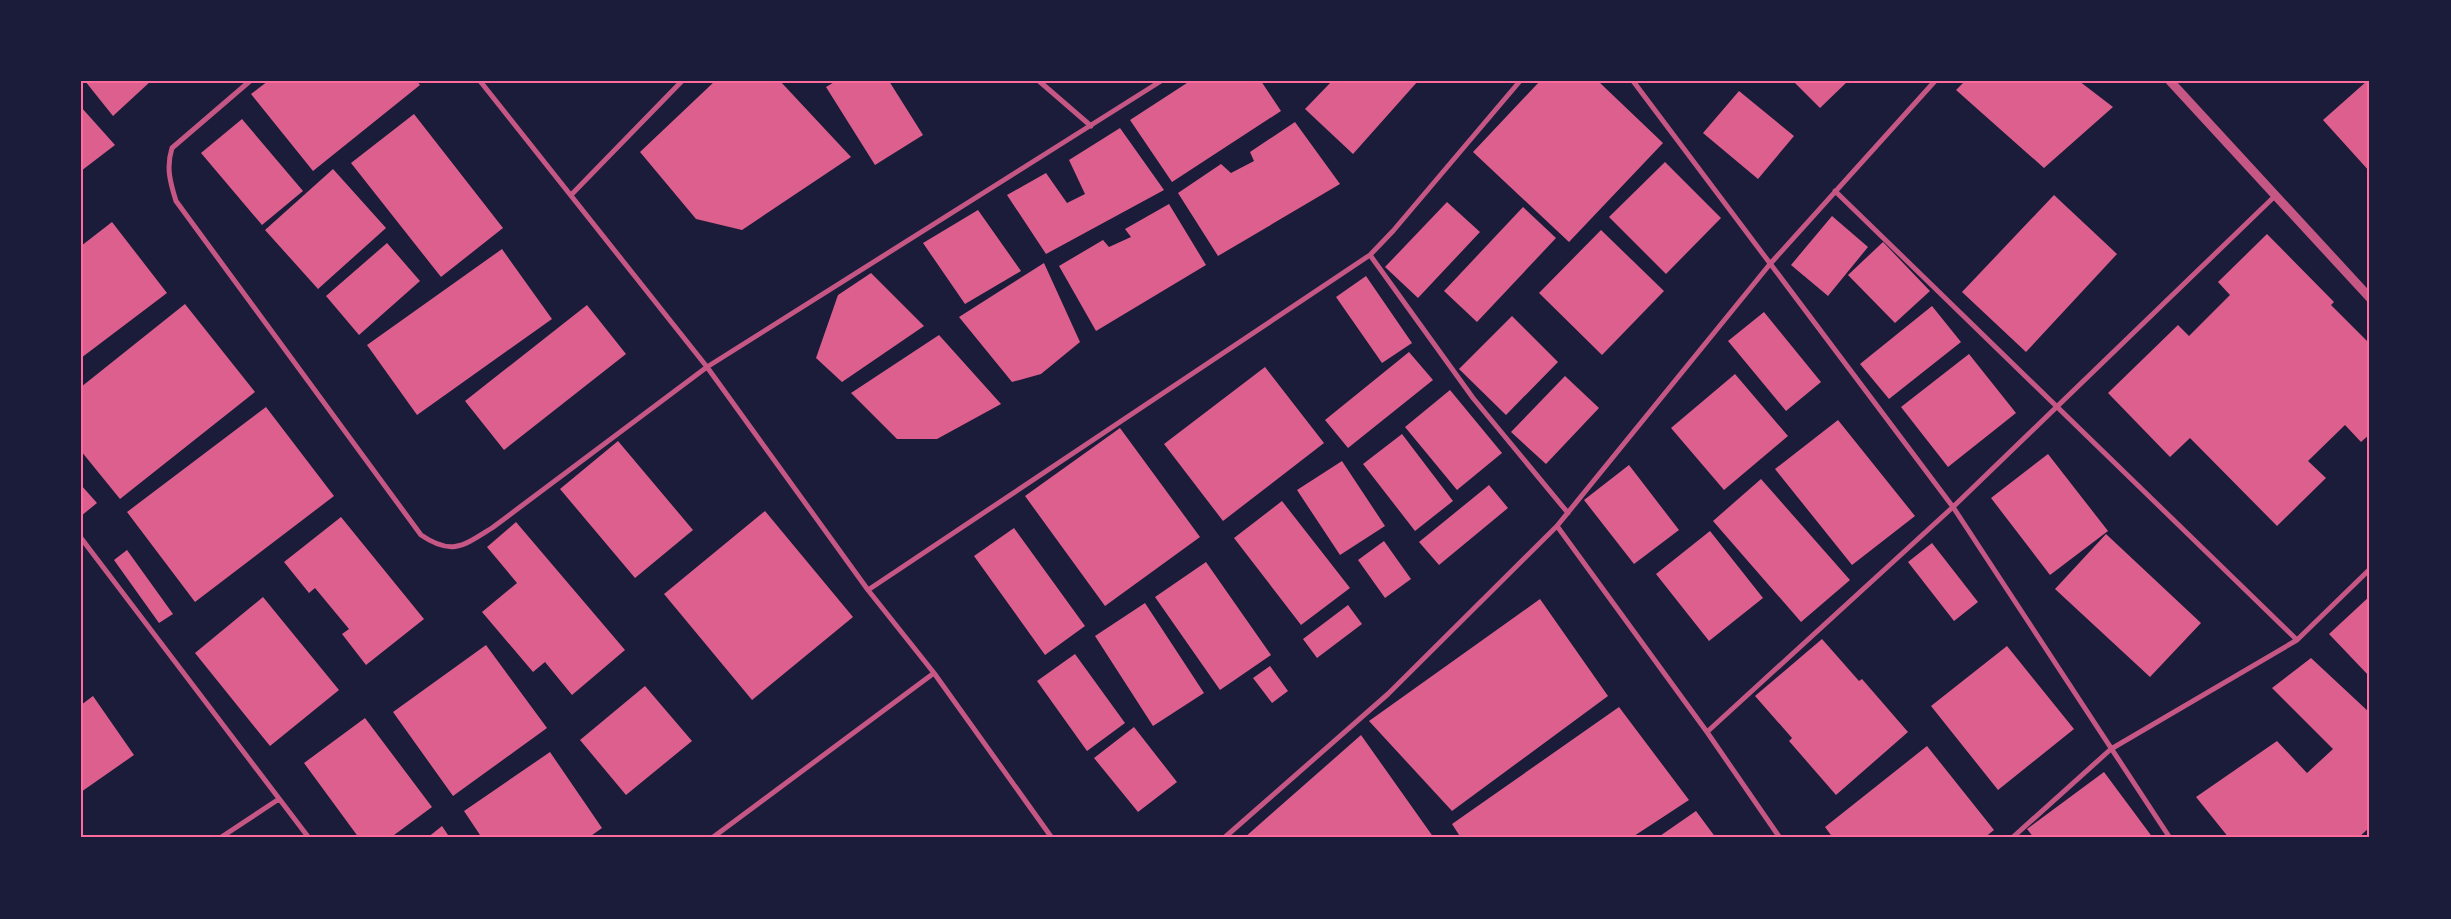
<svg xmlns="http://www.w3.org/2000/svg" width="2451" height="919" font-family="'Nunito Sans',sans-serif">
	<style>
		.building { fill: #dd5f8e }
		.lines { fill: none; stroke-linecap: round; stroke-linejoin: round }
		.minor { stroke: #c65784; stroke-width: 5 }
		.tertiary { stroke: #c65784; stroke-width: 9 }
		.neatline { fill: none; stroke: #ff6b9d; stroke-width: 2 }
	</style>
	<rect width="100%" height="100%" fill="#1b1b3a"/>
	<path class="building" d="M 85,81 L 151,81 L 113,116 Z
		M 268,81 L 417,81 L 420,85 L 313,171 L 251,94 Z
		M 715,81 L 780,81 L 851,157 L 742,230 L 696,219 L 640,152 Z
		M 836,81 L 889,81 L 923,135 L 875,165 L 826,87 Z
		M 1190,81 L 1261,81 L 1281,111 L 1172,182 L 1130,120 Z
		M 1332,81 L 1418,81 L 1353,154 L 1305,109 Z
		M 1540,81 L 1598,81 L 1663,143 L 1569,242 L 1473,152 Z
		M 1793,81 L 1848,81 L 1820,108 Z
		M 1965,81 L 2079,81 L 2113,107 L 2044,168 L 1956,90 Z
		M 2367,81 L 2370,81 L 2370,172 L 2323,120 Z
		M 1739,91 L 1794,136 L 1758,179 L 1703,133 Z
		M 81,107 L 115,145 L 81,171 Z
		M 414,114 L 503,228 L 441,277 L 351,163 Z
		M 242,119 L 303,191 L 262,225 L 201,153 Z
		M 1295,122 L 1340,184 L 1218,256 L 1178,193 L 1221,164 L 1231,173 L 1254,161 L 1250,152 Z
		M 1120,128 L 1164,190 L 1046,254 L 1007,195 L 1046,173 L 1067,203 L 1085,194 L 1069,160 Z
		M 1665,162 L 1721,218 L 1666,274 L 1609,217 Z
		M 333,169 L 386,228 L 318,289 L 265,230 Z
		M 2054,195 L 2117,254 L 2026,352 L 1962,292 Z
		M 1447,202 L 1480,232 L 1418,298 L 1385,267 Z
		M 1169,204 L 1206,265 L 1096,331 L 1059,266 L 1103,240 L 1109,247 L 1131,237 L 1125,229 Z
		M 1523,207 L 1556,238 L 1477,322 L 1444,291 Z
		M 978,210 L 1021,271 L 965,304 L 923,243 Z
		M 1832,216 L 1868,247 L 1828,296 L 1791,265 Z
		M 112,222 L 167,293 L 81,358 L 81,246 Z
		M 1601,230 L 1664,291 L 1602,355 L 1539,293 Z
		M 2267,234 L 2334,302 L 2331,305 L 2370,344 L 2370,434 L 2361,442 L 2345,425 L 2308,461 L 2326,478 L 2277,526 L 2190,438 L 2170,457 L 2108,393 L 2178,325 L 2189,336 L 2230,295 L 2218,282 Z
		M 1883,242 L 1930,291 L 1895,323 L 1848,275 Z
		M 387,243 L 420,281 L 359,335 L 326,296 Z
		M 502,249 L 552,319 L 417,415 L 367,345 Z
		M 1044,263 L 1080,342 L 1041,374 L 1012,382 L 959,317 Z
		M 871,273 L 924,326 L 842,382 L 816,358 L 838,295 Z
		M 1366,276 L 1412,343 L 1382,363 L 1336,297 Z
		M 185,304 L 255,392 L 120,499 L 81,451 L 81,387 Z
		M 587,305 L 626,354 L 504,450 L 465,401 Z
		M 1932,306 L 1961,342 L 1889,399 L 1860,364 Z
		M 1764,312 L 1821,382 L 1786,411 L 1728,341 Z
		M 1512,316 L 1558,362 L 1506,415 L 1459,369 Z
		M 939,335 L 1001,404 L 937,439 L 897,439 L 851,393 Z
		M 1409,352 L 1433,380 L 1348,448 L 1325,420 Z
		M 1969,354 L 2016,413 L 1948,467 L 1901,407 Z
		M 1265,367 L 1324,443 L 1223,521 L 1164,444 Z
		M 1735,374 L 1788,436 L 1724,490 L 1671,428 Z
		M 1565,376 L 1599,408 L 1546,464 L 1511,432 Z
		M 1450,390 L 1502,453 L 1457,490 L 1405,427 Z
		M 266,407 L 334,496 L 195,602 L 127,512 Z
		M 1838,420 L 1915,516 L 1852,565 L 1775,469 Z
		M 1120,428 L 1200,537 L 1105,606 L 1025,496 Z
		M 1402,434 L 1453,501 L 1415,531 L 1363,464 Z
		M 618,441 L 693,530 L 635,578 L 560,489 Z
		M 2048,454 L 2108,531 L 2050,575 L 1991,498 Z
		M 1342,461 L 1385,526 L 1340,555 L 1297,490 Z
		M 1629,465 L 1679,530 L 1634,564 L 1584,500 Z
		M 1761,479 L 1850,580 L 1801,622 L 1713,521 Z
		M 81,485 L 97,503 L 81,516 Z
		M 1489,485 L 1508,508 L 1439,565 L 1419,542 Z
		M 1282,501 L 1350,588 L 1301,625 L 1234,538 Z
		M 765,511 L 853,617 L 752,700 L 664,594 Z
		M 341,517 L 424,619 L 366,665 L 342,634 L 349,629 L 315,588 L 309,593 L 284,562 Z
		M 516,522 L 625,650 L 572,695 L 545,662 L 533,672 L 482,612 L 517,583 L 487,547 Z
		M 1014,528 L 1085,626 L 1045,655 L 974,556 Z
		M 1710,531 L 1763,598 L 1709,641 L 1656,574 Z
		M 2106,534 L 2201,623 L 2150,677 L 2055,589 Z
		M 1384,541 L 1411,579 L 1385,598 L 1358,560 Z
		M 1932,543 L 1978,602 L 1954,621 L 1908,562 Z
		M 127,550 L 173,614 L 159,623 L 114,560 Z
		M 1206,562 L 1271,655 L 1220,690 L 1155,597 Z
		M 2370,596 L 2370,677 L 2329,634 Z
		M 263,597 L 339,690 L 270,746 L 195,653 Z
		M 1540,599 L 1608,696 L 1452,811 L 1369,721 Z
		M 1145,603 L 1204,693 L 1153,726 L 1095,636 Z
		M 1348,605 L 1362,624 L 1317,658 L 1303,639 Z
		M 1822,639 L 1859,681 L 1862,679 L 1908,732 L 1836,795 L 1789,741 L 1792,738 L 1755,696 Z
		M 486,645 L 547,728 L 453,796 L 393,712 Z
		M 2007,646 L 2074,729 L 1998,790 L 1931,706 Z
		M 1075,654 L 1125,723 L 1087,751 L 1037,681 Z
		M 2311,658 L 2370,713 L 2370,827 L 2358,838 L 2229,838 L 2196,797 L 2277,741 L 2307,773 L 2333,749 L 2272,688 Z
		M 1270,666 L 1288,691 L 1272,703 L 1253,678 Z
		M 645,686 L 692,741 L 626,795 L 580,740 Z
		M 93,696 L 134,755 L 81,792 L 81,705 Z
		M 1619,707 L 1689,800 L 1631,838 L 1461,838 L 1452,824 Z
		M 365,718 L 432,807 L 390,838 L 359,838 L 304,763 Z
		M 1134,727 L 1177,782 L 1138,812 L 1094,758 Z
		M 1361,735 L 1434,838 L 1244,838 Z
		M 1927,746 L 1994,830 L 1984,838 L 1833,838 L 1825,827 Z
		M 550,752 L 602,828 L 588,838 L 482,838 L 464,811 Z
		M 2104,772 L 2153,838 L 2034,838 L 2027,829 Z
		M 1696,811 L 1716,838 L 1657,838 Z
		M 442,826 L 450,838 L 427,838 Z"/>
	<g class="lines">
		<path class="minor" d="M 250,81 L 172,148 C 166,167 170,182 176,201 L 421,535 C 452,556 463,546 492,528 L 707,367 L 1161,81
			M 480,81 L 707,367 L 868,590 L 934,673 L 1052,838
			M 1039,81 L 1091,126
			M 1633,81 L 1953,507 L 2170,838
			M 1835,191 L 2297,640
			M 572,194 L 682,81
			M 1370,255 L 1473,398 L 1568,513
			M 1557,526 L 1707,732 L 1780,838
			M 81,538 L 309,838
			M 868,590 L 1370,255 L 1393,231 L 1520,81
			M 1707,732 L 1953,507 L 2276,195
			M 220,838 L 279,799
			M 712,838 L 934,673
			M 1224,838 L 1388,694 L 1557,526 L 1770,264 L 1935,81
			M 2012,838 L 2111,749 L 2297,640 L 2370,569"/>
		<path class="tertiary" d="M 2170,81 L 2370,298"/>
	</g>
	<rect width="2451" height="919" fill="none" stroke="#1b1b3a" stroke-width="165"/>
	<rect x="82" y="82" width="2286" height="754" class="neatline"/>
</svg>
